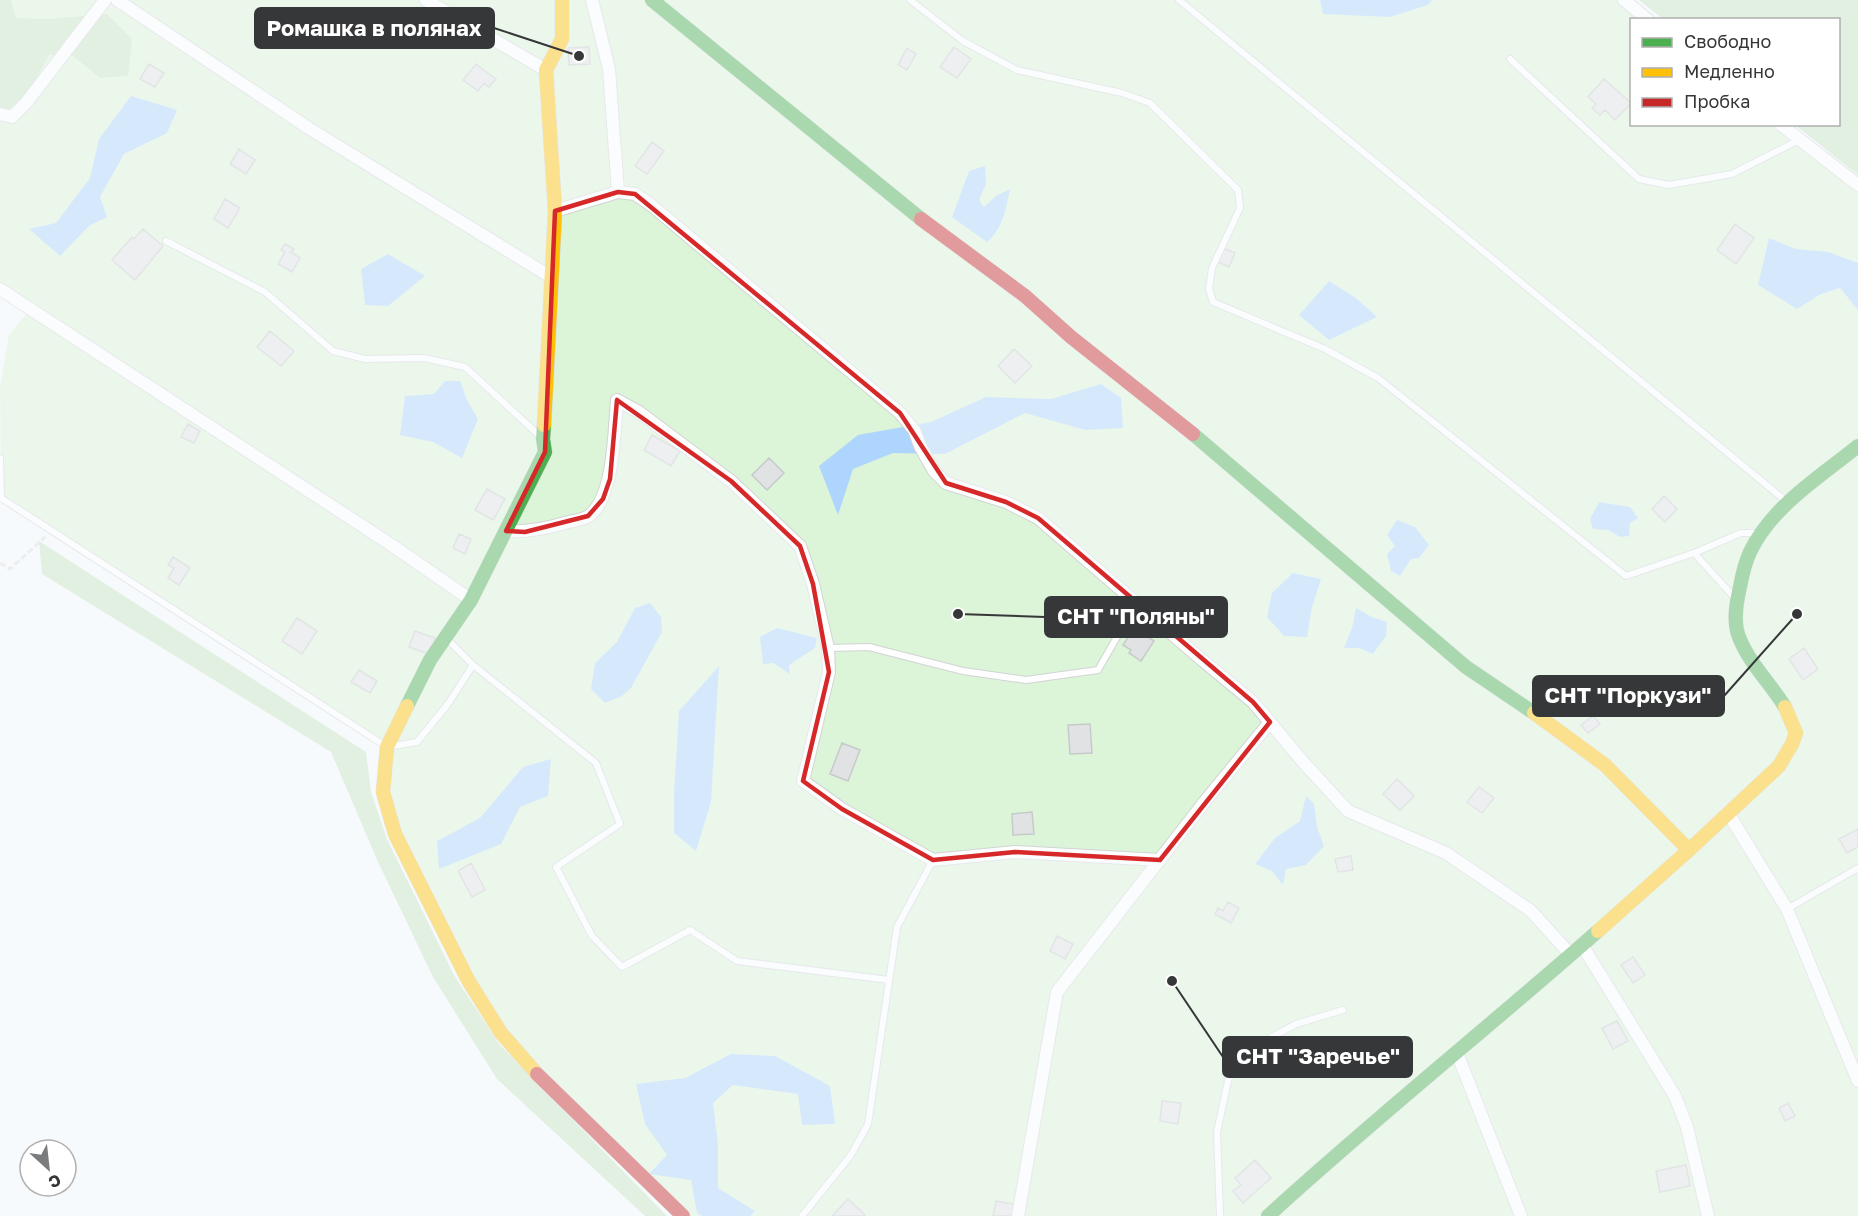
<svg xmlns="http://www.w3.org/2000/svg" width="1858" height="1216" font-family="'Golos Text',sans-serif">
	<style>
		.green { fill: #dcf4d8 }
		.forest { fill: #c8e4c3 }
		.water { fill: #aed5fd }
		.building { fill: #e1e2e4; stroke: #c7cacb; stroke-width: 1.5 }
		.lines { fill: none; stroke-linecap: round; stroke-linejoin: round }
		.lane-casing { stroke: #d2d4d5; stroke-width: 8 }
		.street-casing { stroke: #d2d4d5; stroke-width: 14 }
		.fast-casing { stroke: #d2d4d5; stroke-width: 15 }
		.slow-casing { stroke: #d2d4d5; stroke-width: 15 }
		.jam-casing { stroke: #d2d4d5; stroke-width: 15 }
		.path { stroke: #ddd; stroke-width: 3; stroke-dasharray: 6 3; stroke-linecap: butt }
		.lane { stroke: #fefeff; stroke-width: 6 }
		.street { stroke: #fefeff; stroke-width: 12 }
		.fast { stroke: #4caf50; stroke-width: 14 }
		.slow { stroke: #ffc107; stroke-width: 14 }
		.jam { stroke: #c62828; stroke-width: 14 }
		.marked { fill: none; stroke: #d62828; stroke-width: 4.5; stroke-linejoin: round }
		.leader { fill: none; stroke: #363738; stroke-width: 2 }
		.callout-dot { fill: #363738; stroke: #fff; stroke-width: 2 }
		.callout { fill: #363738; stroke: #363738; stroke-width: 2 }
		.callout-label { font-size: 22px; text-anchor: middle; font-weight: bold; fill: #fff }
	</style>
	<rect width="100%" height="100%" fill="#f7fafc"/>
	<path class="green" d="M 0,0 L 1624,0 L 1648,19 L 1632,20 L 1632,124 L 1780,125 L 1858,185 L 1858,1216 L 683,1216 L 501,1033 L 395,834 L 387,747 L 1,498 L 0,387 L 9,335 L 30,309 L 0,289 Z"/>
	<path class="forest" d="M 0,0 L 11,0 L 16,18 L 48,19 L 107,14 L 132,39 L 128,76 L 100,78 L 73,56 L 49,55 L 31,89 L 0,117 Z
		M 1639,0 L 1858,0 L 1858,175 L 1795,125 L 1838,124 L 1838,20 L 1663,19 Z
		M 39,541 L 366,752 L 371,792 L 387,839 L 454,975 L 499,1044 L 667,1216 L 645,1216 L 497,1079 L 433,977 L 378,862 L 331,752 L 42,574 Z"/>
	<path class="water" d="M 1320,0 L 1432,0 L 1428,5 L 1390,17 L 1323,14 Z
		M 131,96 L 177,110 L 167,133 L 124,154 L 100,197 L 107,217 L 89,226 L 60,256 L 29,229 L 56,223 L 90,178 L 99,139 Z
		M 985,166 L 986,184 L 979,200 L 984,207 L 996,196 L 1010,189 C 1006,208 1003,229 987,242 L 952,217 L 969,171 Z
		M 1769,238 L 1796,249 L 1828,252 L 1858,263 L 1858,310 L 1840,288 L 1821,294 L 1797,309 L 1758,285 Z
		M 388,254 L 425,276 L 388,306 L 365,305 L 361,269 Z
		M 1329,281 L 1356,298 L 1377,317 L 1329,340 L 1299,315 Z
		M 445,381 L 460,381 L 467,400 L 478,419 L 462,458 L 433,442 L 400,435 L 405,396 L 434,394 Z
		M 1101,384 L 1121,398 L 1123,428 L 1085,430 L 1025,413 L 945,454 L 893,453 L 853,469 L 838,515 L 819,466 L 858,435 L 931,422 L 986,397 L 1051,399 Z
		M 1599,502 L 1630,507 L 1638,518 L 1630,523 L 1629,536 L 1620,537 L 1608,530 L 1593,529 L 1590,519 Z
		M 1397,520 L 1415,527 L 1429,545 L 1419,558 L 1411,559 L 1400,576 L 1391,571 L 1387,554 L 1395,546 L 1387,535 Z
		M 1293,573 L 1321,579 L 1312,607 L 1307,637 L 1284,636 L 1267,617 L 1272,593 Z
		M 650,603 L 661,617 L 662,632 L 631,688 L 622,696 L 605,703 L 591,689 L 595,663 L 617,642 L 635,608 Z
		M 1356,608 L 1372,617 L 1387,622 L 1386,636 L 1373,654 L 1359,648 L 1344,648 L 1352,628 Z
		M 777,628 L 817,638 L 815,648 L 789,665 L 790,674 L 773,663 L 763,664 L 760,637 Z
		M 719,666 L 711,802 L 696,851 L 674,833 L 674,793 L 679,711 Z
		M 551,759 L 548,796 L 520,807 L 501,844 L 439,869 L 437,841 L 480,818 L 523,767 Z
		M 1306,796 L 1314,804 L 1317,827 L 1324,846 L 1306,865 L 1286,869 L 1283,885 L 1272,871 L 1255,864 L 1275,838 L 1300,821 Z
		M 731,1054 L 775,1056 L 830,1086 L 835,1124 L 802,1125 L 798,1094 L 733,1085 L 713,1103 L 718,1144 L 718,1188 L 755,1211 L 750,1216 L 702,1216 L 697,1213 L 691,1180 L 649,1174 L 667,1155 L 645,1124 L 636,1084 L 685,1078 Z"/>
	<path class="building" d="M 589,47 L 590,64 L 569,65 L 568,48 Z
		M 954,47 L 971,59 L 957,78 L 940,67 Z
		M 907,48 L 916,54 L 907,70 L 898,65 Z
		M 149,64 L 164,73 L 155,87 L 140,79 Z
		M 476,64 L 496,79 L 489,87 L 484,83 L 478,91 L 463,80 Z
		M 1604,79 L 1631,103 L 1615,120 L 1605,110 L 1600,115 L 1592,108 L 1596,104 L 1588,97 Z
		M 652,142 L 664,151 L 647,174 L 635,166 Z
		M 239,149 L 255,160 L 246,174 L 230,164 Z
		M 225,199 L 240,208 L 228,228 L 214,219 Z
		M 1735,224 L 1754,238 L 1736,264 L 1717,250 Z
		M 143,229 L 163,246 L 135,280 L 112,260 L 132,237 L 134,239 Z
		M 285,244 L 294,249 L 291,252 L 300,258 L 292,272 L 278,264 L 285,252 L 281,250 Z
		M 1223,248 L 1235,253 L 1229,267 L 1218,262 Z
		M 270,331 L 294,351 L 281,366 L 257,347 Z
		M 1014,349 L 1032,366 L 1015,383 L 998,366 Z
		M 188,424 L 200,431 L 194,443 L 181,437 Z
		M 652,435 L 680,451 L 671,466 L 644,450 Z
		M 769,458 L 784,473 L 767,490 L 752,475 Z
		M 487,489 L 505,499 L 493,520 L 475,510 Z
		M 1664,496 L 1677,509 L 1665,522 L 1652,509 Z
		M 459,534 L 471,539 L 465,554 L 453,548 Z
		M 173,557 L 190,568 L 179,585 L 168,578 L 174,568 L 168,565 Z
		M 297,618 L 317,631 L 302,654 L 282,641 Z
		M 1134,628 L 1154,641 L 1141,661 L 1129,653 L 1131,650 L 1123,645 Z
		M 415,631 L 435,638 L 429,654 L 409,647 Z
		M 1804,648 L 1818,669 L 1803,680 L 1789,659 Z
		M 359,670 L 377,681 L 370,693 L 351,682 Z
		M 1593,716 L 1600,724 L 1588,733 L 1581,725 Z
		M 1090,724 L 1092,753 L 1070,754 L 1068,725 Z
		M 842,743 L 860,750 L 848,781 L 830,774 Z
		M 1397,779 L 1414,796 L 1400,810 L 1383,794 Z
		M 1479,787 L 1494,798 L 1482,813 L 1467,802 Z
		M 1032,812 L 1034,834 L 1013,835 L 1012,814 Z
		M 1858,829 L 1858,847 L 1847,853 L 1839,839 Z
		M 1351,856 L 1353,870 L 1338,872 L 1335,859 Z
		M 471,863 L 485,890 L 472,897 L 458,871 Z
		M 1228,902 L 1239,908 L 1231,923 L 1215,914 L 1218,908 L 1223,911 Z
		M 1057,936 L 1073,944 L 1065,959 L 1050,951 Z
		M 1633,957 L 1645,975 L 1633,983 L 1621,965 Z
		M 1617,1021 L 1628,1041 L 1613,1049 L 1602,1028 Z
		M 1162,1101 L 1181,1103 L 1178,1124 L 1160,1121 Z
		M 1788,1103 L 1795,1116 L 1785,1121 L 1779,1108 Z
		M 1255,1160 L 1271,1178 L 1243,1203 L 1233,1191 L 1241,1185 L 1235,1178 Z
		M 1686,1165 L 1690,1186 L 1660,1192 L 1656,1171 Z
		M 848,1199 L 865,1215 L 864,1216 L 832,1216 Z
		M 996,1201 L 1018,1205 L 1016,1216 L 993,1216 Z"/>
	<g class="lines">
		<g class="lane-casing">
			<path id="lane" d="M 910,0 L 963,41 L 1017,70 L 1122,93 L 1150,103 L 1238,190 L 1240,208 L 1212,268 L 1209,289 L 1213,302 L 1325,349 L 1378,378 L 1626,576 L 1694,553 L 1741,533 L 1759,533
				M 1179,0 L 1787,502
				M 1510,59 L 1639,179 L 1669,185 L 1732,174 L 1799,140
				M 166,241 L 265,292 L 333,351 L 365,359 L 424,358 L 465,367 L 540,436
				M 0,458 L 1,498 L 387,747 L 417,742 L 448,704 L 473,665
				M 1694,553 L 1734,597
				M 448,640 L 473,665 L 596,763 L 620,824 L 556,867 L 592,936 L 622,967 L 690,930 L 737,961 L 889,980
				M 828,648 L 869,647 L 963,671 L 1026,680 L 1098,670 L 1136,604
				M 1787,909 L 1858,868
				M 802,1216 L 851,1155 L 868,1124 L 897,927 L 933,860
				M 1220,1216 L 1217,1132 L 1233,1058 L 1296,1024 L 1343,1010"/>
		</g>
		<g class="street-casing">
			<path id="street" d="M 117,0 L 310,129 L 551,277
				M 426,0 L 546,70
				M 592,0 L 609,69 L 618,192
				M 1624,0 L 1648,20
				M 0,114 L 12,117 L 26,103 L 105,0
				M 1780,124 L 1858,185
				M 555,211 L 618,192 L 635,194 L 651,205 L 900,413 L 914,430 L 920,446 L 934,471 L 946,483 L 1006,502 L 1038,518 L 1201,659 L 1253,702 L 1304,763 L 1348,811 L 1446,853 L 1531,911 L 1571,955
				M 0,289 L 393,546 L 471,600
				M 506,531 C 526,532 545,529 565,523 C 572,521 581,520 587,517 C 615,500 614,429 617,400 L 639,412 L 731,481 L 800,546 L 813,584 L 828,648 L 829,672 L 803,781 L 842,809 L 933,860 L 1015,852 L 1160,860
				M 1728,813 L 1787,909 L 1858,1081
				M 1582,945 L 1675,1096 L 1687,1127 L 1708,1216
				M 1457,1053 L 1521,1216
				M 1018,1216 L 1057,992 L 1206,800 L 1270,722"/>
		</g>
		<g class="fast-casing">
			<path id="fast" d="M 652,0 L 921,219
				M 1193,434 L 1466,667 L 1534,713
				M 407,706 L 430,660 L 471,600 L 545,452 L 543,439 L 544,425
				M 1785,707 C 1771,684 1749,663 1739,637 C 1733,622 1736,604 1740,587 C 1742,576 1745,563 1750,552 C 1772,506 1820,477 1858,446
				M 1268,1216 C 1375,1118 1489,1027 1598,931"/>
		</g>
		<g class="slow-casing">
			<path id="slow" d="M 544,425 L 555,211 L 546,70 L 562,39 L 562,0
				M 407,706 L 387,747 L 383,792 L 395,834 L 468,980 L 501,1033 L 537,1074
				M 1534,713 L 1605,765 L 1689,850
				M 1598,931 L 1689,850 L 1779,766 L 1792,744 L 1796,733 L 1785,707"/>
		</g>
		<g class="jam-casing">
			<path id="jam" d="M 921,219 L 1025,296 L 1071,337 L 1193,434
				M 537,1074 L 683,1216"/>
		</g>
		<path class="path" d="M 0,563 L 10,569 L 45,537"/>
		<use href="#lane" class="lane"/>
		<use href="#street" class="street"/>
		<use href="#fast" class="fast"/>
		<use href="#slow" class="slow"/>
		<use href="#jam" class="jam"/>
	</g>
	<path d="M0 0H1858V1216H0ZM 618,192 L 635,194 L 900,413 L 946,483 L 1006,502 L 1038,518 L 1253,702 L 1270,722 L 1160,860 L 1015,852 L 933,860 L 842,809 L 803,781 L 829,672 L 813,584 L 800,546 L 731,481 L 617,400 L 610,479 L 603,499 L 588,516 L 525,532 L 506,531 L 545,452 L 555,211 Z" fill="#f7fafc" fill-opacity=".55" fill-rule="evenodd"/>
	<path class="marked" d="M 618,192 L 635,194 L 900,413 L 946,483 L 1006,502 L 1038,518 L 1253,702 L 1270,722 L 1160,860 L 1015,852 L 933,860 L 842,809 L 803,781 L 829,672 L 813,584 L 800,546 L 731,481 L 617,400 L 610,479 L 603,499 L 588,516 L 525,532 L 506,531 L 545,452 L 555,211 Z"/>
	<path class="leader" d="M579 56L494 28M958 614L1045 617M1797 614L1724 696M1172 981L1223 1057"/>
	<g class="callout-dot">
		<circle cx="579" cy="56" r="6"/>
		<circle cx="958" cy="614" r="6"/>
		<circle cx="1797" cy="614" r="6"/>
		<circle cx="1172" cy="981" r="6"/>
	</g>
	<g class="callout">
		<rect x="255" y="8" width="239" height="40" rx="6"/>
		<rect x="1045" y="597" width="182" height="40" rx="6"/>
		<rect x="1533" y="676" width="191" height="40" rx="6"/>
		<rect x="1223" y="1037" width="189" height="40" rx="6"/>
	</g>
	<g class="callout-label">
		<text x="374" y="36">Ромашка в полянах</text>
		<text x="1136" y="624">СНТ "Поляны"</text>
		<text x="1628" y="703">СНТ "Поркузи"</text>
		<text x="1318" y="1064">СНТ "Заречье"</text>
	</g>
	<rect x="1630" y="18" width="210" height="108" fill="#ffffff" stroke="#afafaf" stroke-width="1.5"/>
	<rect x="1642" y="38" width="30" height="9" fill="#4caf50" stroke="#afafaf" stroke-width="1.5"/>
	<text x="1684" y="48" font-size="18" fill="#363738">Свободно</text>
	<rect x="1642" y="68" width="30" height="9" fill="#ffc107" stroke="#afafaf" stroke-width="1.5"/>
	<text x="1684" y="78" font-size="18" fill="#363738">Медленно</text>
	<rect x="1642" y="98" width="30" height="9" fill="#c62828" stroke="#afafaf" stroke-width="1.5"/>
	<text x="1684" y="108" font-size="18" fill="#363738">Пробка</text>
	<g transform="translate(48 1168) rotate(153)"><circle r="28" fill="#ffffff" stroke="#afafaf" stroke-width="1.5"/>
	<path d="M0-4.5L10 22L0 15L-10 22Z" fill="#7a7b7d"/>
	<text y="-9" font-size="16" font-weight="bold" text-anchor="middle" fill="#363738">С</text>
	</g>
</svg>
